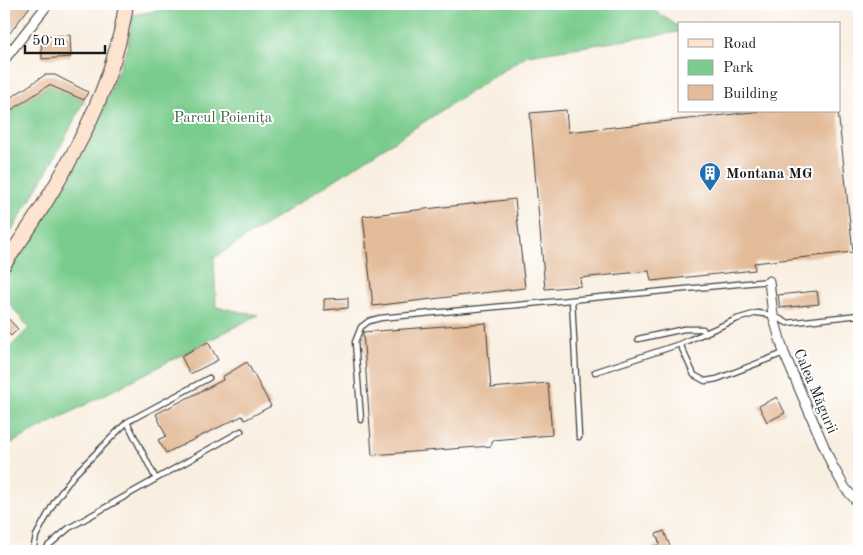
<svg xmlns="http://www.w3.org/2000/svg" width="863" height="555" font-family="'Old Standard TT',serif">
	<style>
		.green { fill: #7acc8d; stroke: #4b7454 }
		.building { fill: #e3bb99 }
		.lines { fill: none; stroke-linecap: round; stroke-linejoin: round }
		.service-casing { stroke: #3d3c3a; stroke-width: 7 }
		.minor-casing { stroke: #3d3c3a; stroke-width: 11 }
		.secondary-casing { stroke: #3d3c3a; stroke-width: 16 }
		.service { stroke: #fff; stroke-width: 4.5 }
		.minor { stroke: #fff; stroke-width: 9 }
		.secondary { stroke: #fde4d1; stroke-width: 14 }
		.labels { text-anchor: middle; stroke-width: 4; stroke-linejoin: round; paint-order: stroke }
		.park-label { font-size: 15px; fill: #426249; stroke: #fff }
		.poi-label { font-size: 15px; font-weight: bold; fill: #1c1c1c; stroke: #fff; text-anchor: start }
		.street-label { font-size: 15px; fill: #1c1c1c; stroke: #fff }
	</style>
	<rect width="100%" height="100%" fill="#fff"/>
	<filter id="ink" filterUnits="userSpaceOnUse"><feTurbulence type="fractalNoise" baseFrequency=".02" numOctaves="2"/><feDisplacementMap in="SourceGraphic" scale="10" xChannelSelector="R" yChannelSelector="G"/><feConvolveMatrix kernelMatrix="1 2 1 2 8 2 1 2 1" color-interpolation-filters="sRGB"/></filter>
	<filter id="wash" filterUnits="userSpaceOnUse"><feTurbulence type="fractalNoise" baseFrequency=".0096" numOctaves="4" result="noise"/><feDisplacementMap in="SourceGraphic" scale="20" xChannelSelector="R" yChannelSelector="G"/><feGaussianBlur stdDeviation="1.12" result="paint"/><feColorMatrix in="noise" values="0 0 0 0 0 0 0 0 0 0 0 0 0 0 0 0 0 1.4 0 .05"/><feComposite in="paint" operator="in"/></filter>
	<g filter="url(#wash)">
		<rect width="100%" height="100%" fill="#f9efe1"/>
		<path class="green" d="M 178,4 L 645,4 L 679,27 L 679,32 L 527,55 L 214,258 L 216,307 L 258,315 L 4,447 L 4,353 L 29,328 L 4,297 L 4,274 L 48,213 L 89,143 L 127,49 L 133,15 L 173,8 Z
			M 49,85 L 84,100 C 60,150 33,196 4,243 L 4,115 Z"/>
		<g id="blocks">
			<path class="building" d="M 4,4 L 32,4 L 6,38 L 4,37 Z
				M 70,35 L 71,57 L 42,59 L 41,37 Z
				M 45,75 L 55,75 L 88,92 L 84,100 L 49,85 L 4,115 L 4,102 Z
				M 566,110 L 568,132 L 762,111 L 838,111 L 853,252 L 754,263 L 755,270 L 651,281 L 649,271 L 580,278 L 581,286 L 545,289 L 530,113 Z
				M 515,199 L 525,288 L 373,306 L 363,216 Z
				M 817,291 L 819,304 L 780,308 L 778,295 Z
				M 348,298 L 348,308 L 324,310 L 324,299 Z
				M 4,314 L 18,329 L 11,336 L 4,329 Z
				M 486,323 L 491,388 L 548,383 L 552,435 L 493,440 L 491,446 L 372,455 L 363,332 Z
				M 208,342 L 218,360 L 190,374 L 181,356 Z
				M 247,362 L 271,406 L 245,420 L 242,416 L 166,453 L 158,440 L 166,436 L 156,414 L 223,380 L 222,377 Z
				M 777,397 L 785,413 L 767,422 L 759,406 Z
				M 664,531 L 672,551 L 644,551 L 660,544 L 656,534 Z"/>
		</g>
	</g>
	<g filter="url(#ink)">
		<use href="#blocks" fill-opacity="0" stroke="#3d3c3a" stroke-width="1"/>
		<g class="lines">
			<g class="service-casing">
				<path id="service" d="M 4,41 L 13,49
					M 572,300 L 579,437
					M 638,339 L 684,329 L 703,329 L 705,334
					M 680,344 L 694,375 L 705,381 L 717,379 L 784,353
					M 595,372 L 680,344 L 737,319 L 757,313 L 773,315 L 787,323 L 859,315
					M 361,420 L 355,342 L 361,327 L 369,321 L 380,318 L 769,281
					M 127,422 L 156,479
					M 33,551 L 36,536 L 55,501 L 73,476 L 127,422 L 209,378
					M 45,551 L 48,546 L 69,528 L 241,431"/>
			</g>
			<g class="minor-casing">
				<path id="minor" d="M 4,60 L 48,4
					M 769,281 L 773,315 L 784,353 L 832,465 L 845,488 L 859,504"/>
			</g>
			<g class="secondary-casing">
				<path id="secondary" d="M 4,264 C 57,190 114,95 126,4"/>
			</g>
			<use href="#service" class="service"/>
			<use href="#minor" class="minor"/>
			<use href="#secondary" class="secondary"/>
		</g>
	</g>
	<defs>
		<g id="building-pin" transform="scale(1.125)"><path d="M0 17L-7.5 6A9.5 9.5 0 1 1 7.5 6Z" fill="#1f6fb2" stroke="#fff"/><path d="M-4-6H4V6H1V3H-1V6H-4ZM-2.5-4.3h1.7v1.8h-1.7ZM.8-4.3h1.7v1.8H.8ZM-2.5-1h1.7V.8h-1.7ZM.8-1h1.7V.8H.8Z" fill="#fff"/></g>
	</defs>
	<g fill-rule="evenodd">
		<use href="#building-pin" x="710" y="173"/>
	</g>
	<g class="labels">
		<g class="park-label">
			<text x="223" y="122">Parcul Poieniţa</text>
		</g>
		<g class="poi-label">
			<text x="726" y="178">Montana MG</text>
		</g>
		<g class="street-label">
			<text transform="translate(816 391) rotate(67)" y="5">Calea Măgurii</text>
		</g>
	</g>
	<rect width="863" height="555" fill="none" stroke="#fff" stroke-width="20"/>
	<rect x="678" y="22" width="162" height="90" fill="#ffffff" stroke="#a4a4a4"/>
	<rect x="688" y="39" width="25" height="8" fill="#fde4d1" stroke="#a4a4a4"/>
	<text x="723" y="48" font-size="15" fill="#1c1c1c">Road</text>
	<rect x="688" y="60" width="25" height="15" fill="#7acc8d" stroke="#a4a4a4"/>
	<text x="723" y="72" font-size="15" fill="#1c1c1c">Park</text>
	<rect x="688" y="85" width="25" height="15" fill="#e3bb99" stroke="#a4a4a4"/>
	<text x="723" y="98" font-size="15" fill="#1c1c1c">Building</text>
	<path d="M25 45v8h80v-8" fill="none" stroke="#1c1c1c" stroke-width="2.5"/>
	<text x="32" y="45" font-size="15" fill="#1c1c1c" stroke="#ffffff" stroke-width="4" paint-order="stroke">50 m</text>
</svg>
